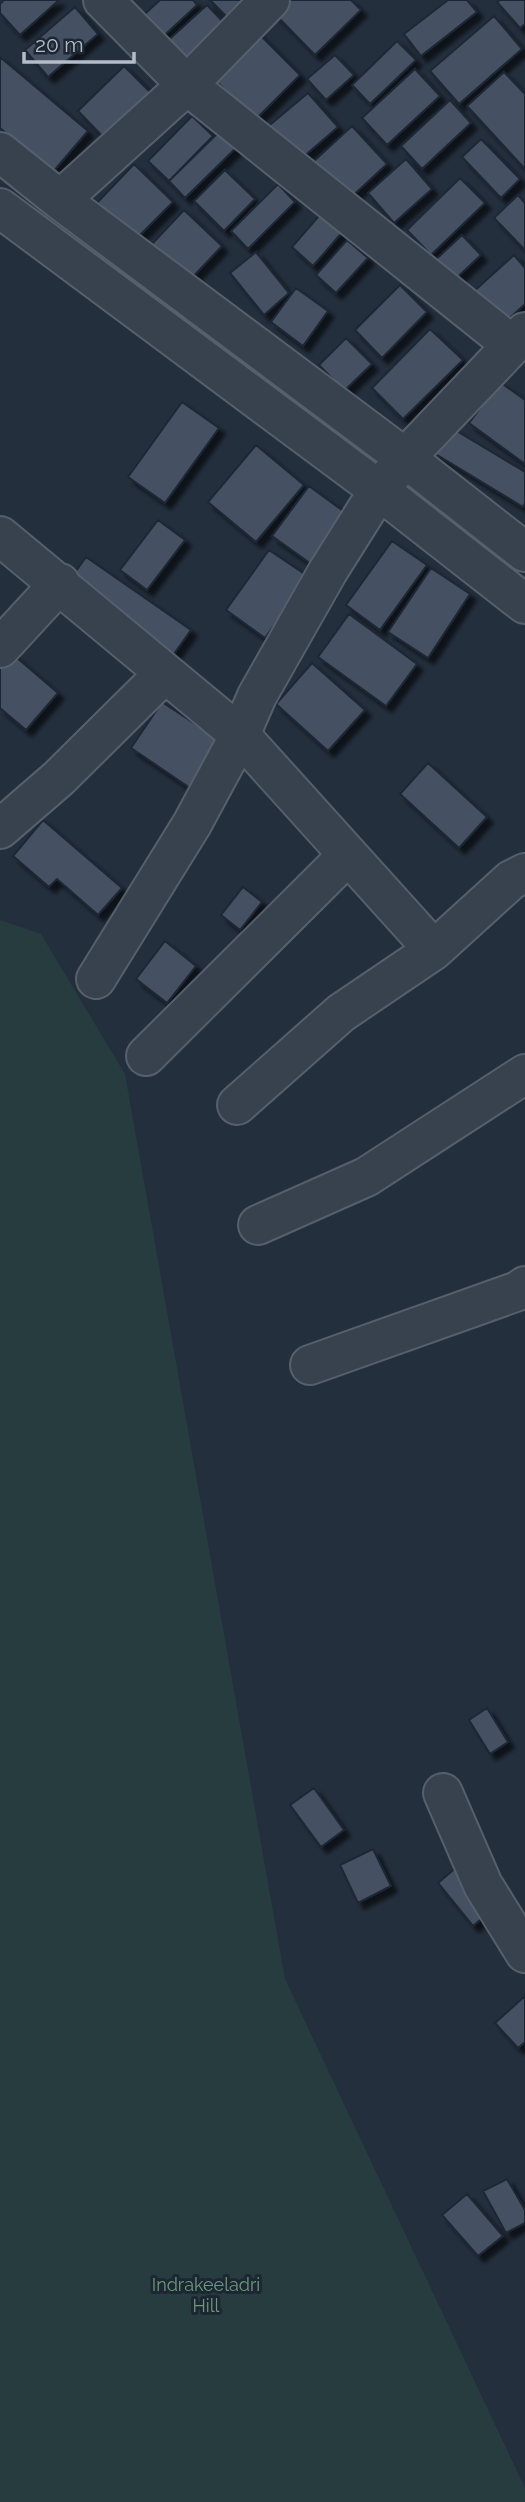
<svg xmlns="http://www.w3.org/2000/svg" width="525" height="2502" font-family="Raleway,sans-serif">
	<style>
		.green { fill: #263c3f }
		.building { fill: #455162; stroke: #1f2835; stroke-width: 2; filter: url(#shadow) }
		.lines { fill: none; stroke-linecap: round; stroke-linejoin: round }
		.minor-casing { stroke: #565f6c; stroke-width: 42 }
		.minor { stroke: #38414e; stroke-width: 38 }
		.labels { text-anchor: middle; stroke-width: 6; stroke-linejoin: round; paint-order: stroke }
		.park-label { font-size: 18px; fill: #6b9a76; stroke: #1d2633 }
	</style>
	<defs>
		<filter id="shadow"><feDropShadow dx="6" dy="6" stdDeviation="2" flood-color="#0009"/></filter>
	</defs>
	<rect width="100%" height="100%" fill="#242f3e"/>
	<path class="green" d="M 0,920 L 41,934 L 125,1074 L 285,1979 L 525,2488 L 525,2502 L 0,2502 Z"/>
	<path class="building" d="M 4,0 L 59,0 L 20,35 L 0,13 L 0,4 Z
		M 160,0 L 193,0 L 197,5 L 155,44 L 135,23 Z
		M 210,0 L 245,0 L 227,17 Z
		M 281,0 L 351,0 L 361,10 L 315,55 L 271,10 Z
		M 448,0 L 467,0 L 477,12 L 421,56 L 404,34 Z
		M 500,0 L 525,0 L 525,24 L 520,28 L 497,2 Z
		M 207,5 L 226,25 L 182,66 L 163,45 Z
		M 75,7 L 98,34 L 48,77 L 25,50 Z
		M 494,16 L 522,49 L 459,104 L 430,71 Z
		M 255,30 L 300,75 L 255,120 L 210,75 Z
		M 397,41 L 416,60 L 370,104 L 352,85 Z
		M 335,55 L 354,75 L 326,100 L 307,79 Z
		M 0,57 L 88,131 L 52,173 L 0,128 Z
		M 124,66 L 157,99 L 110,144 L 78,111 Z
		M 415,69 L 440,96 L 387,145 L 362,118 Z
		M 504,72 L 525,94 L 525,169 L 467,106 Z
		M 308,93 L 338,127 L 295,164 L 265,129 Z
		M 450,100 L 471,123 L 422,169 L 401,146 Z
		M 192,116 L 213,136 L 169,181 L 148,161 Z
		M 225,126 L 241,143 L 185,198 L 169,181 Z
		M 352,126 L 387,164 L 347,201 L 313,162 Z
		M 481,139 L 520,179 L 501,198 L 462,157 Z
		M 406,159 L 432,189 L 394,223 L 368,193 Z
		M 134,164 L 173,202 L 133,242 L 95,205 Z
		M 225,170 L 255,199 L 224,231 L 194,201 Z
		M 460,178 L 485,203 L 431,255 L 407,230 Z
		M 278,184 L 295,202 L 248,249 L 231,231 Z
		M 518,195 L 525,203 L 525,250 L 494,218 Z
		M 184,210 L 222,246 L 190,280 L 152,244 Z
		M 324,210 L 345,229 L 313,266 L 292,247 Z
		M 462,235 L 481,255 L 449,285 L 430,265 Z
		M 347,240 L 368,258 L 336,293 L 316,275 Z
		M 256,252 L 289,293 L 264,315 L 230,273 Z
		M 514,255 L 525,268 L 525,304 L 500,327 L 471,294 Z
		M 400,285 L 427,312 L 382,358 L 355,330 Z
		M 296,288 L 328,311 L 303,346 L 271,322 Z
		M 430,329 L 463,360 L 403,419 L 372,388 Z
		M 346,338 L 372,364 L 344,391 L 319,365 Z
		M 500,382 L 525,400 L 525,464 L 469,423 Z
		M 182,402 L 219,428 L 165,503 L 128,477 Z
		M 450,427 L 525,472 L 525,503 L 523,507 L 434,453 Z
		M 256,445 L 304,485 L 256,542 L 208,502 Z
		M 309,486 L 350,516 L 314,566 L 272,536 Z
		M 158,520 L 185,540 L 147,590 L 120,570 Z
		M 392,541 L 427,565 L 380,630 L 346,605 Z
		M 269,550 L 309,577 L 265,638 L 226,610 Z
		M 86,557 L 191,630 L 171,658 L 66,585 Z
		M 431,568 L 470,594 L 428,658 L 388,632 Z
		M 349,614 L 417,664 L 386,706 L 318,657 Z
		M 9,651 L 58,693 L 26,730 L 0,708 L 0,662 Z
		M 312,663 L 365,710 L 328,751 L 276,704 Z
		M 162,702 L 224,743 L 193,790 L 131,748 Z
		M 428,763 L 487,817 L 459,848 L 400,794 Z
		M 43,820 L 122,888 L 98,915 L 57,879 L 49,887 L 13,856 Z
		M 243,887 L 262,902 L 240,930 L 221,915 Z
		M 165,941 L 196,966 L 167,1003 L 136,979 Z
		M 487,1708 L 508,1742 L 490,1754 L 469,1720 Z
		M 314,1788 L 344,1830 L 321,1847 L 290,1805 Z
		M 373,1849 L 391,1886 L 358,1903 L 340,1865 Z
		M 459,1865 L 494,1908 L 473,1926 L 438,1883 Z
		M 525,1996 L 525,2042 L 518,2048 L 495,2023 Z
		M 507,2179 L 525,2210 L 525,2223 L 506,2233 L 483,2191 Z
		M 467,2194 L 503,2236 L 478,2256 L 442,2215 Z"/>
	<g class="lines">
		<g class="minor-casing">
			<path id="minor" d="M 103,0 L 187,85 L 512,345
				M 0,152 L 60,200 L 405,458 L 525,552
				M 60,200 L 187,85 L 270,0
				M 0,208 L 379,490 L 525,604
				M 0,536 L 240,735 L 434,950
				M 0,648 L 60,583
				M 0,829 L 59,778 L 165,673
				M 96,979 L 192,824 L 240,735 L 257,696 L 328,571 L 379,490 L 405,458 L 525,332
				M 146,1056 L 348,855
				M 237,1105 L 341,1013 L 434,950 L 511,880 L 525,873
				M 258,1225 L 366,1177 L 525,1074
				M 310,1365 L 518,1291 L 525,1286
				M 443,1793 L 483,1885 L 525,1953"/>
		</g>
		<use href="#minor" class="minor"/>
	</g>
	<g class="labels">
		<g class="park-label">
			<text x="206" y="2291">Indrakeeladri<tspan x="206" dy="21">Hill</tspan></text>
		</g>
	</g>
	<path d="M24 52v10h110v-10" fill="none" stroke="#b4bcc9" stroke-width="3.5"/>
	<text x="35" y="52" font-size="21" fill="#b4bcc9" stroke="#1d2633" stroke-width="5" paint-order="stroke">20 m</text>
</svg>
